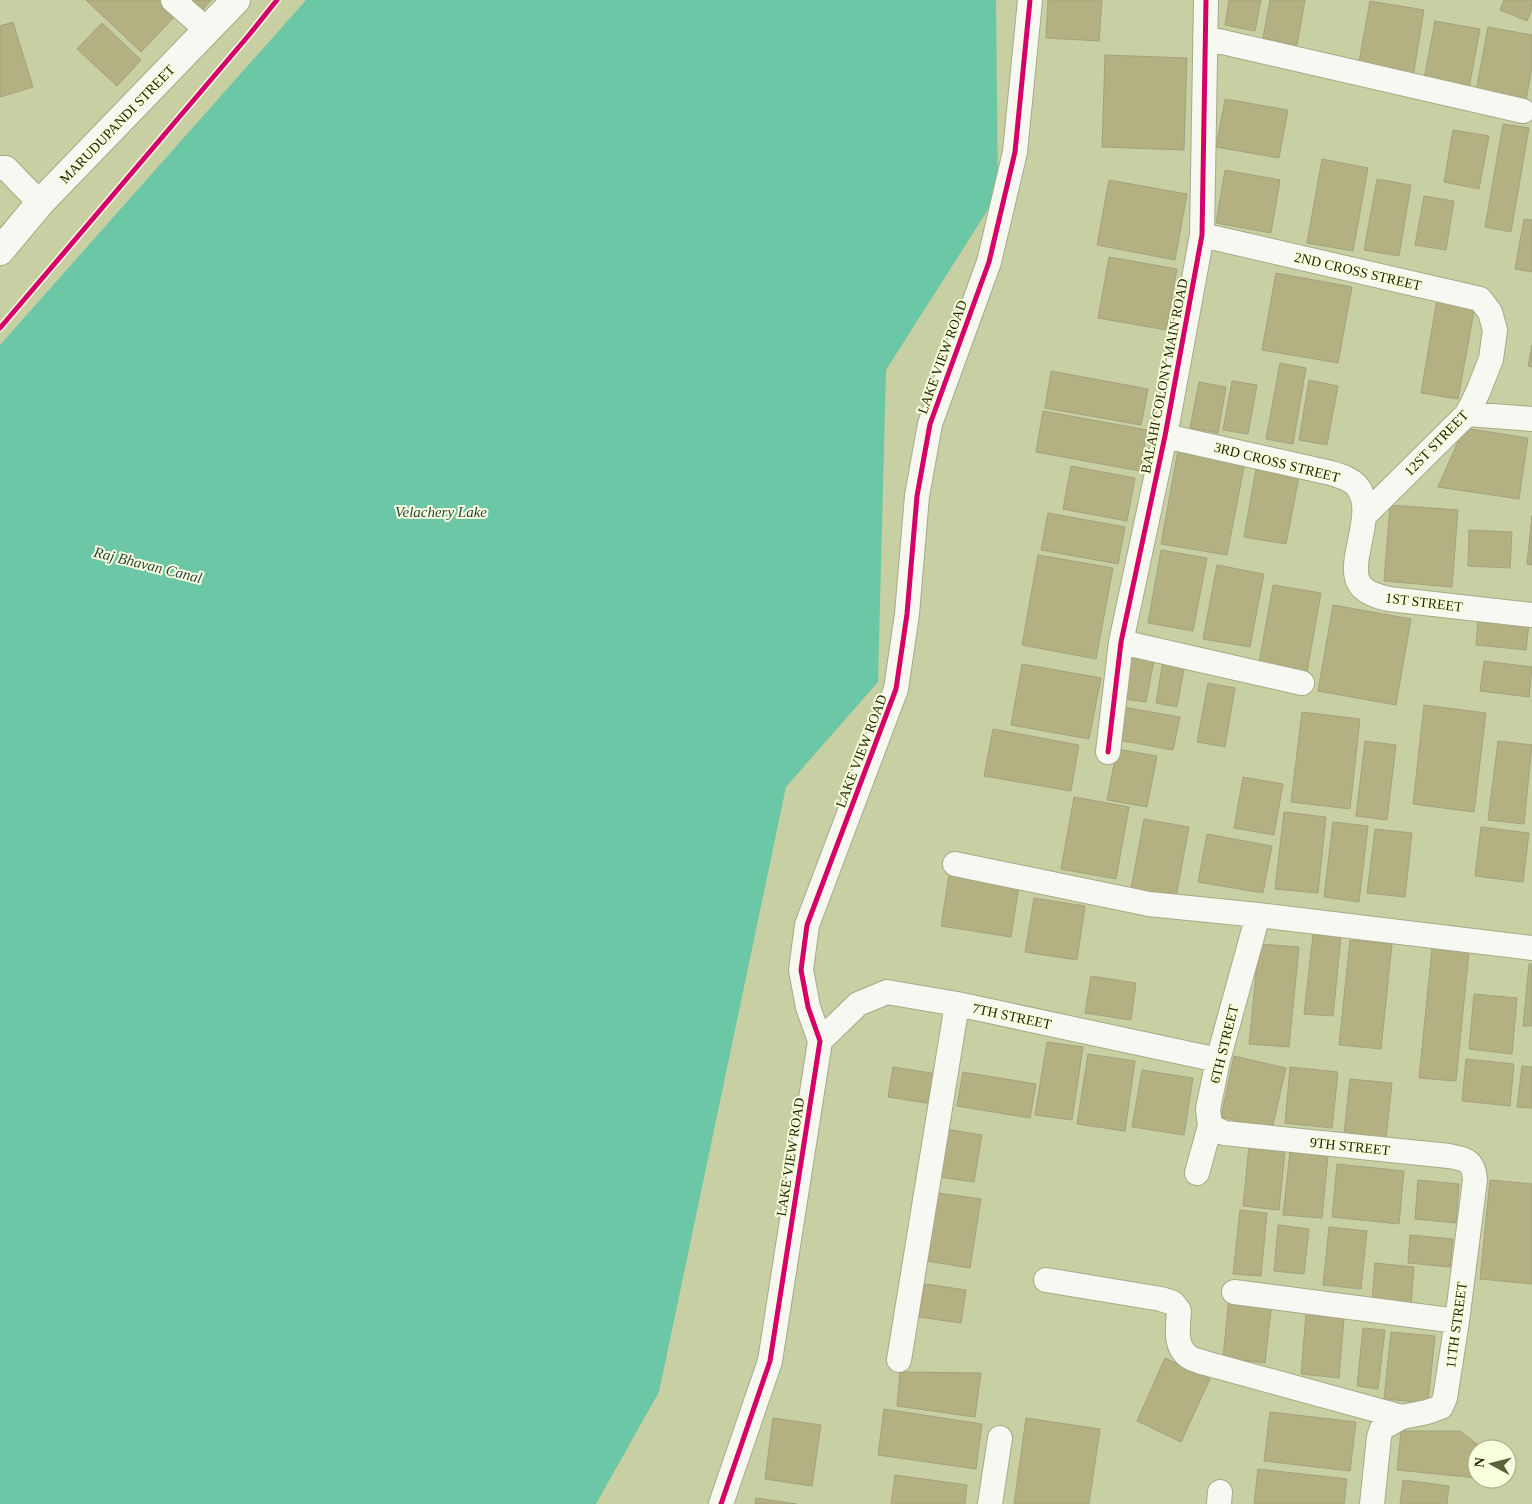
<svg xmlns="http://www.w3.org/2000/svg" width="1532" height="1504" font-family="Georgia,serif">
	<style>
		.water { fill: #6cc7a7 }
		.building { fill: #b3b082; stroke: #a3a27e }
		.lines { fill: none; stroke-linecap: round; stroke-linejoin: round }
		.street-casing { stroke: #a5ab87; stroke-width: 26 }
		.secondary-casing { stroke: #a5ab87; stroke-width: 30 }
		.path { stroke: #cdcfc0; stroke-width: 3; stroke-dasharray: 2.5 4; stroke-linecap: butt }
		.street { stroke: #f7f8f1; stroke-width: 24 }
		.secondary { stroke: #f7f8f1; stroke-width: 28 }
		.cycleway-casing { stroke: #f8fede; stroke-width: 8 }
		.cycleway { stroke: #d6006c; stroke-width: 5 }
		.labels { text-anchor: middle; stroke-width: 4; stroke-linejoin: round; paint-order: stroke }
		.street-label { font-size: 14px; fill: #222603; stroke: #f8fede }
		.water-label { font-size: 15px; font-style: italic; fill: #29453d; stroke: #f8fede }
	</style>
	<rect width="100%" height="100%" fill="#c8cfa2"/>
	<path class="water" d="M 306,0 L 996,0 L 998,194 L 886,370 L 878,682 L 786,787 L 659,1392 L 596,1504 L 0,1504 L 0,345 Z"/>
	<path class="building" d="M 86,0 L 162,0 L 177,14 L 141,52 Z
		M 186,0 L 211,0 L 200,13 Z
		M 1048,0 L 1102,0 L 1099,41 L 1046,38 Z
		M 1229,0 L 1261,0 L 1255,31 L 1225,25 Z
		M 1270,0 L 1305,0 L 1297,45 L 1263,38 Z
		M 1504,0 L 1532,0 L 1532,8 L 1527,21 L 1500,10 Z
		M 1370,1 L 1424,10 L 1413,77 L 1358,67 Z
		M 1435,21 L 1480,29 L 1469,88 L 1424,79 Z
		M 13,22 L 33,87 L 0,97 L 0,26 Z
		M 102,23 L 141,60 L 117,86 L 77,49 Z
		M 1488,27 L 1532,35 L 1532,67 L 1526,100 L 1476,91 Z
		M 1105,55 L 1187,58 L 1184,150 L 1102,147 Z
		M 1225,99 L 1288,110 L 1279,158 L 1216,147 Z
		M 1503,124 L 1529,128 L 1511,232 L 1485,227 Z
		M 1453,130 L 1489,136 L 1479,189 L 1444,182 Z
		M 1322,159 L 1368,168 L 1353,251 L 1307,243 Z
		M 1225,170 L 1280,180 L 1271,233 L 1216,223 Z
		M 1377,179 L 1411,185 L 1399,256 L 1364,250 Z
		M 1109,180 L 1187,194 L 1175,260 L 1097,245 Z
		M 1424,196 L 1454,201 L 1446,250 L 1415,245 Z
		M 1524,219 L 1532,220 L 1532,272 L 1515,269 Z
		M 1109,257 L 1177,269 L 1166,330 L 1098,318 Z
		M 1276,273 L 1352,287 L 1338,363 L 1262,350 Z
		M 1437,299 L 1475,306 L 1458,399 L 1421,393 Z
		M 1532,345 L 1532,367 L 1528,366 Z
		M 1280,363 L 1306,368 L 1293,444 L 1266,439 Z
		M 1051,371 L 1148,389 L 1141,425 L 1045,408 Z
		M 1309,380 L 1338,386 L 1327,445 L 1299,440 Z
		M 1232,381 L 1257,385 L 1248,434 L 1223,430 Z
		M 1199,382 L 1226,387 L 1218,433 L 1190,428 Z
		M 1043,411 L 1147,430 L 1140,471 L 1036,452 Z
		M 1464,428 L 1528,438 L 1519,499 L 1438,487 Z
		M 1178,450 L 1245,462 L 1227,555 L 1161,544 Z
		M 1071,466 L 1135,478 L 1127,521 L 1063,509 Z
		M 1256,469 L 1299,477 L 1286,544 L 1244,537 Z
		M 1390,505 L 1458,510 L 1452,587 L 1384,581 Z
		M 1048,513 L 1125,527 L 1118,564 L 1041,550 Z
		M 1532,515 L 1532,565 L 1527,564 Z
		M 1469,530 L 1512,532 L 1510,568 L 1468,566 Z
		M 1161,550 L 1207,558 L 1193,631 L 1148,623 Z
		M 1038,555 L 1113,568 L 1096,659 L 1022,645 Z
		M 1217,565 L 1264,574 L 1250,647 L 1203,639 Z
		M 1273,585 L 1321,593 L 1307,672 L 1259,663 Z
		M 1333,605 L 1411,619 L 1396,705 L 1318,691 Z
		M 1478,618 L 1529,623 L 1526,650 L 1476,645 Z
		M 1132,657 L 1154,660 L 1146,702 L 1124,699 Z
		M 1163,660 L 1185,663 L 1177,707 L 1156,703 Z
		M 1484,661 L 1532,667 L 1529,697 L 1480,691 Z
		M 1022,664 L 1101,678 L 1089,739 L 1011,725 Z
		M 1208,683 L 1235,688 L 1225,747 L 1197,742 Z
		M 1424,705 L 1486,713 L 1474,812 L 1413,804 Z
		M 1123,707 L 1180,717 L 1173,750 L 1118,740 Z
		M 1302,712 L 1360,719 L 1350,809 L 1291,802 Z
		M 993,729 L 1079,745 L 1071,791 L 984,776 Z
		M 1365,741 L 1396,745 L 1387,820 L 1356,816 Z
		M 1498,741 L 1532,745 L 1524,824 L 1488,820 Z
		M 1117,749 L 1157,756 L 1147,807 L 1107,800 Z
		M 1243,777 L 1283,784 L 1274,835 L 1234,828 Z
		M 1074,797 L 1129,807 L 1116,879 L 1061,869 Z
		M 1284,812 L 1326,817 L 1318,893 L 1275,889 Z
		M 1144,819 L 1189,827 L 1176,897 L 1131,889 Z
		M 1333,822 L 1368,826 L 1359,902 L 1324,897 Z
		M 1481,827 L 1529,833 L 1523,882 L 1475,876 Z
		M 1375,829 L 1412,833 L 1405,897 L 1367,893 Z
		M 1207,834 L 1272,846 L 1263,893 L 1198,882 Z
		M 949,875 L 1019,886 L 1011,937 L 941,926 Z
		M 1034,898 L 1085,906 L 1077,960 L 1025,952 Z
		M 1313,935 L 1341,937 L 1333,1016 L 1304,1014 Z
		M 1433,939 L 1470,942 L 1456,1081 L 1419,1078 Z
		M 1350,940 L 1392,944 L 1381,1049 L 1339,1045 Z
		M 1259,944 L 1299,947 L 1289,1047 L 1249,1044 Z
		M 1529,964 L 1532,964 L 1532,1026 L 1523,1026 Z
		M 1091,976 L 1136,983 L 1131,1020 L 1085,1013 Z
		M 1474,994 L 1517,998 L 1512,1054 L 1469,1049 Z
		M 1047,1042 L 1083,1047 L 1072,1120 L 1035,1115 Z
		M 1088,1054 L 1135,1061 L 1125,1131 L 1077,1124 Z
		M 1234,1056 L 1286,1068 L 1272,1129 L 1221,1117 Z
		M 1466,1059 L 1514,1064 L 1510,1106 L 1462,1101 Z
		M 1522,1066 L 1532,1067 L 1532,1108 L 1517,1107 Z
		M 893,1067 L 938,1074 L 933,1104 L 888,1097 Z
		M 1290,1067 L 1338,1072 L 1332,1128 L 1285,1123 Z
		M 1142,1070 L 1193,1078 L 1184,1135 L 1132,1127 Z
		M 963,1072 L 1036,1084 L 1030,1118 L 957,1106 Z
		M 1350,1079 L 1392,1083 L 1386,1138 L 1344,1134 Z
		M 946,1129 L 982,1135 L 974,1182 L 939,1177 Z
		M 1249,1146 L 1285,1150 L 1279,1210 L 1243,1206 Z
		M 1290,1152 L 1328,1156 L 1322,1218 L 1283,1215 Z
		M 1337,1164 L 1404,1171 L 1399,1224 L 1332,1217 Z
		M 1418,1180 L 1459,1184 L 1456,1223 L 1415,1219 Z
		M 1490,1180 L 1532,1184 L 1532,1284 L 1480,1279 Z
		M 938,1193 L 981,1199 L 970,1268 L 927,1261 Z
		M 1240,1210 L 1267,1213 L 1261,1276 L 1233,1274 Z
		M 1278,1225 L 1309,1229 L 1304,1274 L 1274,1271 Z
		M 1329,1227 L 1367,1231 L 1361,1289 L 1323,1285 Z
		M 1410,1235 L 1453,1239 L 1450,1267 L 1408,1263 Z
		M 1375,1263 L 1414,1267 L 1411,1305 L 1372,1301 Z
		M 925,1284 L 966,1290 L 961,1323 L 919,1317 Z
		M 1229,1297 L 1272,1302 L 1265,1363 L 1223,1358 Z
		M 1306,1314 L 1344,1318 L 1339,1378 L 1301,1374 Z
		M 1363,1328 L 1385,1330 L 1378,1389 L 1357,1386 Z
		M 1391,1332 L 1435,1336 L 1428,1403 L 1384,1399 Z
		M 1165,1358 L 1210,1379 L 1181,1442 L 1137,1421 Z
		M 900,1372 L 981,1373 L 975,1417 L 897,1406 Z
		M 884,1409 L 982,1424 L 976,1469 L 878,1455 Z
		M 1270,1412 L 1356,1422 L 1350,1471 L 1264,1461 Z
		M 773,1418 L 821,1425 L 812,1486 L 765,1479 Z
		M 1026,1418 L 1100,1429 L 1089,1504 L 1014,1504 Z
		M 1401,1431 L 1460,1431 L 1482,1448 L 1477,1449 L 1477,1478 L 1397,1470 Z
		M 1258,1469 L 1347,1479 L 1344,1504 L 1254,1504 Z
		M 895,1475 L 967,1485 L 965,1504 L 891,1504 Z
		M 1403,1480 L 1449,1486 L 1447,1504 L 1400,1504 Z
		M 756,1498 L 797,1504 L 755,1504 Z"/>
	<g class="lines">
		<g class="street-casing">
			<path id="street" d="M 173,0 L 208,31
				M 1205,38 L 1523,111
				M 0,168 L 6,168 L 40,203
				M 1202,235 L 1480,299 L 1490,312 L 1495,330 L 1491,359 L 1478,392 L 1467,414 L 1365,515
				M 1467,414 L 1532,419
				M 1165,436 L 1331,473 C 1340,476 1349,478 1356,485 C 1380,511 1343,565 1361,586 C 1368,594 1380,597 1389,599 L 1532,615
				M 1121,642 L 1302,683
				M 1108,752 L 1121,642 L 1165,436 L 1202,235 L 1206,0
				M 955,864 L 1149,904 L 1258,915 L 1532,948
				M 820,1041 L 858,1004 L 887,992 L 957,1004 L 1218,1060
				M 1210,1126 L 1224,1133 L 1449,1156 C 1466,1159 1474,1161 1475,1180 L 1457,1321 L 1445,1398 L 1441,1407 L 1427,1412 L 1402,1417 L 1382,1428 L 1379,1437 L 1372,1504
				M 1197,1173 L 1210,1126 L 1208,1109 L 1218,1060 L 1258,915
				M 1046,1280 L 1161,1299 L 1173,1303 L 1179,1311 C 1178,1327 1174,1347 1189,1357 C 1193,1360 1200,1361 1205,1363 L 1402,1417
				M 1234,1292 L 1457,1321
				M 899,1360 L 957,1004
				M 721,1504 L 770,1361 L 820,1041 L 808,1007 L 801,970 L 807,925 L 896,689 L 907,614 L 917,496 L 930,424 L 989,262 L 1015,152 L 1030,0
				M 990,1504 L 1000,1438
				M 1219,1504 L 1220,1492"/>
		</g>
		<g class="secondary-casing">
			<path id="secondary" d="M 0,251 L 40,203 L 236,0"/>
		</g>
		<path class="path" d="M 0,328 L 249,35 L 277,0"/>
		<use href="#street" class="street"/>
		<use href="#secondary" class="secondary"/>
		<g class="cycleway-casing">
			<path id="cycleway" d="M 0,328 L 249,35 L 277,0
				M 1108,752 L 1121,642 L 1165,436 L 1202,235 L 1206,0
				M 721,1504 L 770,1361 L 820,1041 L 808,1007 L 801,970 L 807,925 L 896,689 L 907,614 L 917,496 L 930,424 L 989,262 L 1015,152 L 1030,0"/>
		</g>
		<use href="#cycleway" class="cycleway"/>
	</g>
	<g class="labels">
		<g class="street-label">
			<text transform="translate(117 124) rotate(-46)" y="5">MARUDUPANDI STREET</text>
			<text transform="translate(1358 271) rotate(13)" y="5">2ND CROSS STREET</text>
			<text transform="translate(942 357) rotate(-70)" y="5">LAKE VIEW ROAD</text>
			<text transform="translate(1164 376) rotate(-79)" y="5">BALAHI COLONY MAIN ROAD</text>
			<text transform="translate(1436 443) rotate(-46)" y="5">12ST STREET</text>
			<text transform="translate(1277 462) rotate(14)" y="5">3RD CROSS STREET</text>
			<text transform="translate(1424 602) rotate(7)" y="5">1ST STREET</text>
			<text transform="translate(861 751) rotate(-69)" y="5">LAKE VIEW ROAD</text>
			<text transform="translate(1012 1016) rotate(12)" y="5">7TH STREET</text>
			<text transform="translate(1224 1044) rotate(-76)" y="5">6TH STREET</text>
			<text transform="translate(1350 1146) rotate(6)" y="5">9TH STREET</text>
			<text transform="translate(790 1157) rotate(-81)" y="5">LAKE VIEW ROAD</text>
			<text transform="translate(1456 1325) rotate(-82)" y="5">11TH STREET</text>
		</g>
		<g class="water-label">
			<text x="441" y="517">Velachery Lake</text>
			<text transform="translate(148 565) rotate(14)" y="5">Raj Bhavan Canal</text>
		</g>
	</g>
	<g transform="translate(1492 1464) rotate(277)"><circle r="24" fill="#f8fede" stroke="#a2a886"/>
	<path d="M0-4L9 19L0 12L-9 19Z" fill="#5c613b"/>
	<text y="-8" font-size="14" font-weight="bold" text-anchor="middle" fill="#222603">N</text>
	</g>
</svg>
